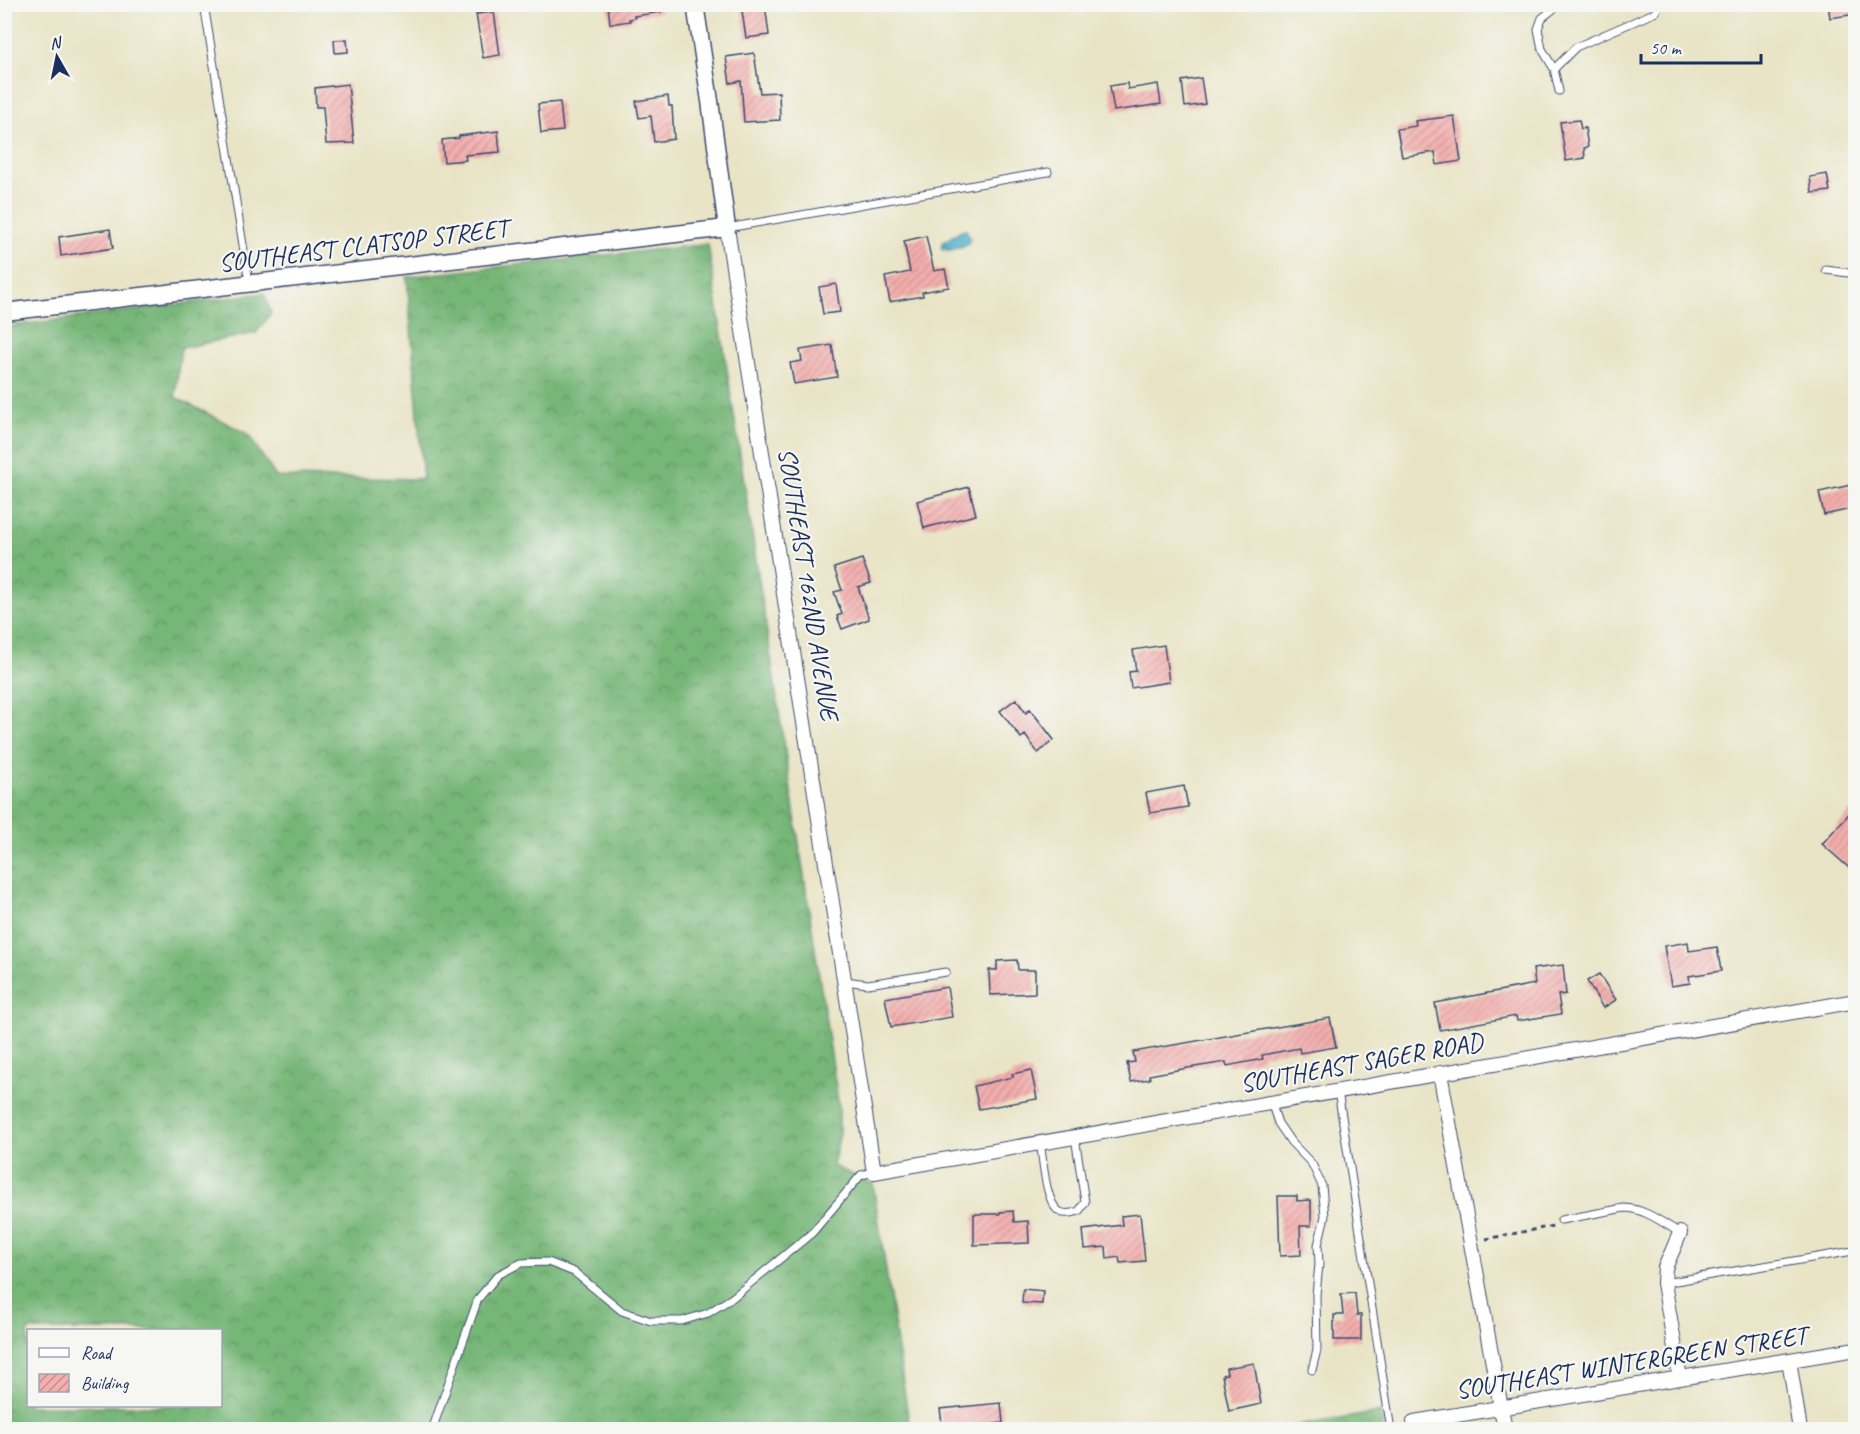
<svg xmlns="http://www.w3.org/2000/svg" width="1860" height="1434" font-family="Caveat,sans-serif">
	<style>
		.forest { fill: url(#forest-crowns); stroke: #48726a; stroke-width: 1.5; fill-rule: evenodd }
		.water { fill: url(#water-waves); stroke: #347094; stroke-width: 1.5 }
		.building { fill: url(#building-hatch) }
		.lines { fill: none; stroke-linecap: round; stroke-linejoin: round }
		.service-casing { stroke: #3a4a6e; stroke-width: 9 }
		.minor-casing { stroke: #3a4a6e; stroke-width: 16 }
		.tertiary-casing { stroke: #3a4a6e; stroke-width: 19 }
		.path { stroke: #3a4a6e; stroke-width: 3; stroke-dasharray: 4.5 4.5; stroke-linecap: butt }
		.service { stroke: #fff; stroke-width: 7 }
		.minor { stroke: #fff; stroke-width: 14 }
		.tertiary { stroke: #fff; stroke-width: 16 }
		.labels { text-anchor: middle; stroke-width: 4.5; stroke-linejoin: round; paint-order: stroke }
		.street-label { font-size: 26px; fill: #1b2f5e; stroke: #f6f6f2 }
	</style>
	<defs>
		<pattern id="forest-crowns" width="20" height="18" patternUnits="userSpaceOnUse" patternTransform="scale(1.5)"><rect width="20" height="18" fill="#76b677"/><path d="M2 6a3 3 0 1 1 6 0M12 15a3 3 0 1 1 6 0" fill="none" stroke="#609465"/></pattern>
		<pattern id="water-waves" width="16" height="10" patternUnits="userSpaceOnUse" patternTransform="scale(1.5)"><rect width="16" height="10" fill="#4cb1cb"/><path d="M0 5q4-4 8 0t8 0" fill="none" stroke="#3e90a8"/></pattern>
		<pattern id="building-hatch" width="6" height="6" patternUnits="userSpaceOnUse" patternTransform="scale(1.5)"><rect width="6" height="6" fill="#f4afad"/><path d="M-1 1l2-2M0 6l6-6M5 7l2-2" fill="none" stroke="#c58f90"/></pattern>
	</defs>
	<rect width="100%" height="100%" fill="#f6f6f2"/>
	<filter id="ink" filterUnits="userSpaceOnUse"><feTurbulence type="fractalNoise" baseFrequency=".0167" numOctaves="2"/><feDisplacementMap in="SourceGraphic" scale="12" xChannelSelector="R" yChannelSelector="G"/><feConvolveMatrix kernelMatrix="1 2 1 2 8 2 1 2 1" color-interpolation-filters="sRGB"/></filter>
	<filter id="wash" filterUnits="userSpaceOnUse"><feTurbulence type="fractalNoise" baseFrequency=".008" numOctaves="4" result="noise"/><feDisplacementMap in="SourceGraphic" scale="24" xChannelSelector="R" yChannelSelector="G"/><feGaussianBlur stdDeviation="1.35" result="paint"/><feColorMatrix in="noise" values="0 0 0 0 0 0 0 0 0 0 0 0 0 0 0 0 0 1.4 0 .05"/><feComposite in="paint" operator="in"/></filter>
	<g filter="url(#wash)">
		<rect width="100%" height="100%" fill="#e9e4c6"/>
		<path class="forest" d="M 708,244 L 839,1107 L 839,1137 L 833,1166 L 873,1184 L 910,1429 L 5,1429 L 4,327 L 264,293 L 271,313 L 256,333 L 181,348 L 175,397 L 248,434 L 276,477 L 423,479 L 407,277 ZM 28,1330 L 220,1330 L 220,1406 L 28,1406 Z
			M 1380,1412 L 1383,1429 L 1278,1429 Z"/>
		<path class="water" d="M 966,230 L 970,238 L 967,245 L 950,250 L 942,249 L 942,243 L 959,232 Z"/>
		<g id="blocks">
			<path class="building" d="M 608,4 L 660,4 L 661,12 L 634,16 L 635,18 L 629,19 L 630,21 L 610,24 Z
				M 741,4 L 765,4 L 769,35 L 746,38 Z
				M 1828,4 L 1856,4 L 1856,14 L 1830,18 Z
				M 494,12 L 500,55 L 483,58 L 476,14 Z
				M 347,39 L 348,52 L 335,53 L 334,40 Z
				M 754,53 L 760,93 L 779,92 L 780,120 L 744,122 L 741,81 L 730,83 L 726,57 Z
				M 1201,78 L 1205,104 L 1185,107 L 1182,81 Z
				M 1127,83 L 1128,89 L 1158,84 L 1161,104 L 1114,111 L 1110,86 Z
				M 348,84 L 354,143 L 326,144 L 323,107 L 316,107 L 315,88 Z
				M 668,96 L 669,106 L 672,106 L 674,139 L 654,142 L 651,116 L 639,118 L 636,101 Z
				M 560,102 L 563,131 L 541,133 L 538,104 Z
				M 1454,116 L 1461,161 L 1437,165 L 1435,152 L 1402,157 L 1397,129 L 1416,126 L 1415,121 Z
				M 1579,120 L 1581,129 L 1585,128 L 1588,147 L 1584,148 L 1585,158 L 1566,161 L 1560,122 Z
				M 498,131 L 500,152 L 465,155 L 466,160 L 444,162 L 442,140 L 459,138 L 459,136 Z
				M 1827,174 L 1830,191 L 1812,193 L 1810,177 Z
				M 110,229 L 113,248 L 61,256 L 59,237 Z
				M 926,236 L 934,271 L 945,269 L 949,287 L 922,292 L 923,296 L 890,302 L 885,277 L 910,272 L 904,241 Z
				M 836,284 L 840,312 L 823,314 L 819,287 Z
				M 832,345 L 837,377 L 794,384 L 790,363 L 802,361 L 800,350 Z
				M 1856,484 L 1856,508 L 1824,515 L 1819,492 Z
				M 969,487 L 976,515 L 924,528 L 917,501 Z
				M 862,559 L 871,583 L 858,587 L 869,619 L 842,629 L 837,616 L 842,614 L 834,592 L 842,590 L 834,568 Z
				M 1164,645 L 1169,682 L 1131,688 L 1129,672 L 1136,671 L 1133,650 Z
				M 1016,699 L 1026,713 L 1030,709 L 1054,740 L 1038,753 L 1025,735 L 1021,738 L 1000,711 Z
				M 1184,786 L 1188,807 L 1150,813 L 1146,793 Z
				M 1856,806 L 1856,874 L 1822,844 Z
				M 1688,942 L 1689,951 L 1717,947 L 1721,971 L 1689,976 L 1690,983 L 1671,986 L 1664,946 Z
				M 1017,960 L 1018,970 L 1035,970 L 1035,993 L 990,995 L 989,970 L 997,970 L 997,961 Z
				M 1563,965 L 1566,994 L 1558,995 L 1561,1014 L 1517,1021 L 1516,1016 L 1440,1030 L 1435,1003 L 1535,984 L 1533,969 Z
				M 1599,974 L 1616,1000 L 1603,1008 L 1587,981 Z
				M 947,987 L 952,1017 L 891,1027 L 885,998 Z
				M 1330,1018 L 1336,1047 L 1300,1053 L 1299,1048 L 1262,1055 L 1263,1059 L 1227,1066 L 1226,1062 L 1188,1068 L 1149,1075 L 1150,1079 L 1131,1082 L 1127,1063 L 1135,1062 L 1133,1052 Z
				M 1031,1070 L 1037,1099 L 979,1109 L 974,1086 L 1013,1077 L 1012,1074 Z
				M 1278,1196 L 1297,1196 L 1297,1201 L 1311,1200 L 1311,1226 L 1300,1226 L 1301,1255 L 1280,1256 Z
				M 1013,1211 L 1014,1222 L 1028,1221 L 1029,1243 L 974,1245 L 974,1214 L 1000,1214 L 1000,1212 Z
				M 1140,1214 L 1145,1261 L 1120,1263 L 1119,1257 L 1107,1259 L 1106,1247 L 1085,1249 L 1083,1230 L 1122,1225 L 1121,1216 Z
				M 1023,1289 L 1043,1291 L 1042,1304 L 1022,1303 Z
				M 1355,1293 L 1357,1315 L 1361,1315 L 1361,1340 L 1334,1340 L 1334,1315 L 1343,1315 L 1341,1294 Z
				M 1254,1363 L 1261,1404 L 1229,1411 L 1222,1375 L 1227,1374 L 1226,1368 Z
				M 1001,1403 L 1003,1423 L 963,1428 L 963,1430 L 943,1430 L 940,1409 Z"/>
		</g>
	</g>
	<g filter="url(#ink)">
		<use href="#blocks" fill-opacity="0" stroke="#3a4a6e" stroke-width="1.5"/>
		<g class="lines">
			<g class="service-casing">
				<path id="service" d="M 204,4 L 249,282
					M 1554,69 L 1576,47 L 1656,12 L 1658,4
					M 1559,91 L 1554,69 L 1542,49 L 1538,29 L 1542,18 L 1560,4
					M 727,228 L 1048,172
					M 1826,270 L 1856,274
					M 845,981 L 868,984 L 946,972
					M 1338,1091 L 1391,1430
					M 1271,1102 L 1278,1123 L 1291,1142 L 1312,1164 L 1322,1186 L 1325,1216 L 1318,1245 L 1319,1264 L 1316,1295 L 1317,1350 L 1312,1370
					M 1040,1142 C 1043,1158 1045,1204 1060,1212 C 1066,1215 1073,1213 1079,1211 L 1085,1202 L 1075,1137
					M 1561,1220 L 1624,1208 C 1644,1208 1663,1223 1680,1233
					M 1664,1283 L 1853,1251
					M 432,1430 L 478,1299 L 498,1275 L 521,1263 L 548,1262 L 574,1272 L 622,1311 L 651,1321 L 682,1321 L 708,1313 L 732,1298 L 812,1233 L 861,1175 L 874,1172"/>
			</g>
			<g class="minor-casing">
				<path id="minor" d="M 727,228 L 874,1172 L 1856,1001
					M 1440,1073 L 1505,1430
					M 1680,1233 L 1665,1268 L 1664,1283 L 1680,1378
					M 1789,1360 L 1800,1430
					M 1414,1422 L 1856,1349"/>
			</g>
			<g class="tertiary-casing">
				<path id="tertiary" d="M 4,312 L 727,228 L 710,101 L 695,4"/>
			</g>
			<path class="path" d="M 1486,1239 L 1553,1226"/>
			<use href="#service" class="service"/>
			<use href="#minor" class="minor"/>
			<use href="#tertiary" class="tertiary"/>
		</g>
	</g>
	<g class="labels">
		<g class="street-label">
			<text transform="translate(363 245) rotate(-7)" y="9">SOUTHEAST CLATSOP STREET</text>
			<text transform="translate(809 584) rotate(81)" y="9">SOUTHEAST 162ND AVENUE</text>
			<text transform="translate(1361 1062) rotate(-10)" y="9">SOUTHEAST SAGER ROAD</text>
			<text transform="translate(1631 1362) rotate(-9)" y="9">SOUTHEAST WINTERGREEN STREET</text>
		</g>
	</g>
	<rect width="1860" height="1434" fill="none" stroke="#f6f6f2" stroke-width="24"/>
	<rect x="27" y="1329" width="195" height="78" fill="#f6f6f2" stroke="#9ea6b7" stroke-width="1.5"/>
	<rect x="39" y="1348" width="30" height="9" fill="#ffffff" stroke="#9ea6b7" stroke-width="1.5"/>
	<text x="81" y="1359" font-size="18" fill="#1b2f5e">Road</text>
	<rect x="39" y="1374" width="30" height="18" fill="url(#building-hatch)" stroke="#9ea6b7" stroke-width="1.5"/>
	<text x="81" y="1389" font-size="18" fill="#1b2f5e">Building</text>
	<g transform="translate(57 57) rotate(351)" stroke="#f6f6f2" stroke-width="4.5" paint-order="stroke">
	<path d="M0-4.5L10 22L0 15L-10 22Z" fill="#1b2f5e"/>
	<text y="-9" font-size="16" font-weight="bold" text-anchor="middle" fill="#1b2f5e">N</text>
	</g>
	<path d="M1641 54v9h120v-9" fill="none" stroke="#1b2f5e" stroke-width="3"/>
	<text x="1650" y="54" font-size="18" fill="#1b2f5e" stroke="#f6f6f2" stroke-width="4.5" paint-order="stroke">50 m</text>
</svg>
